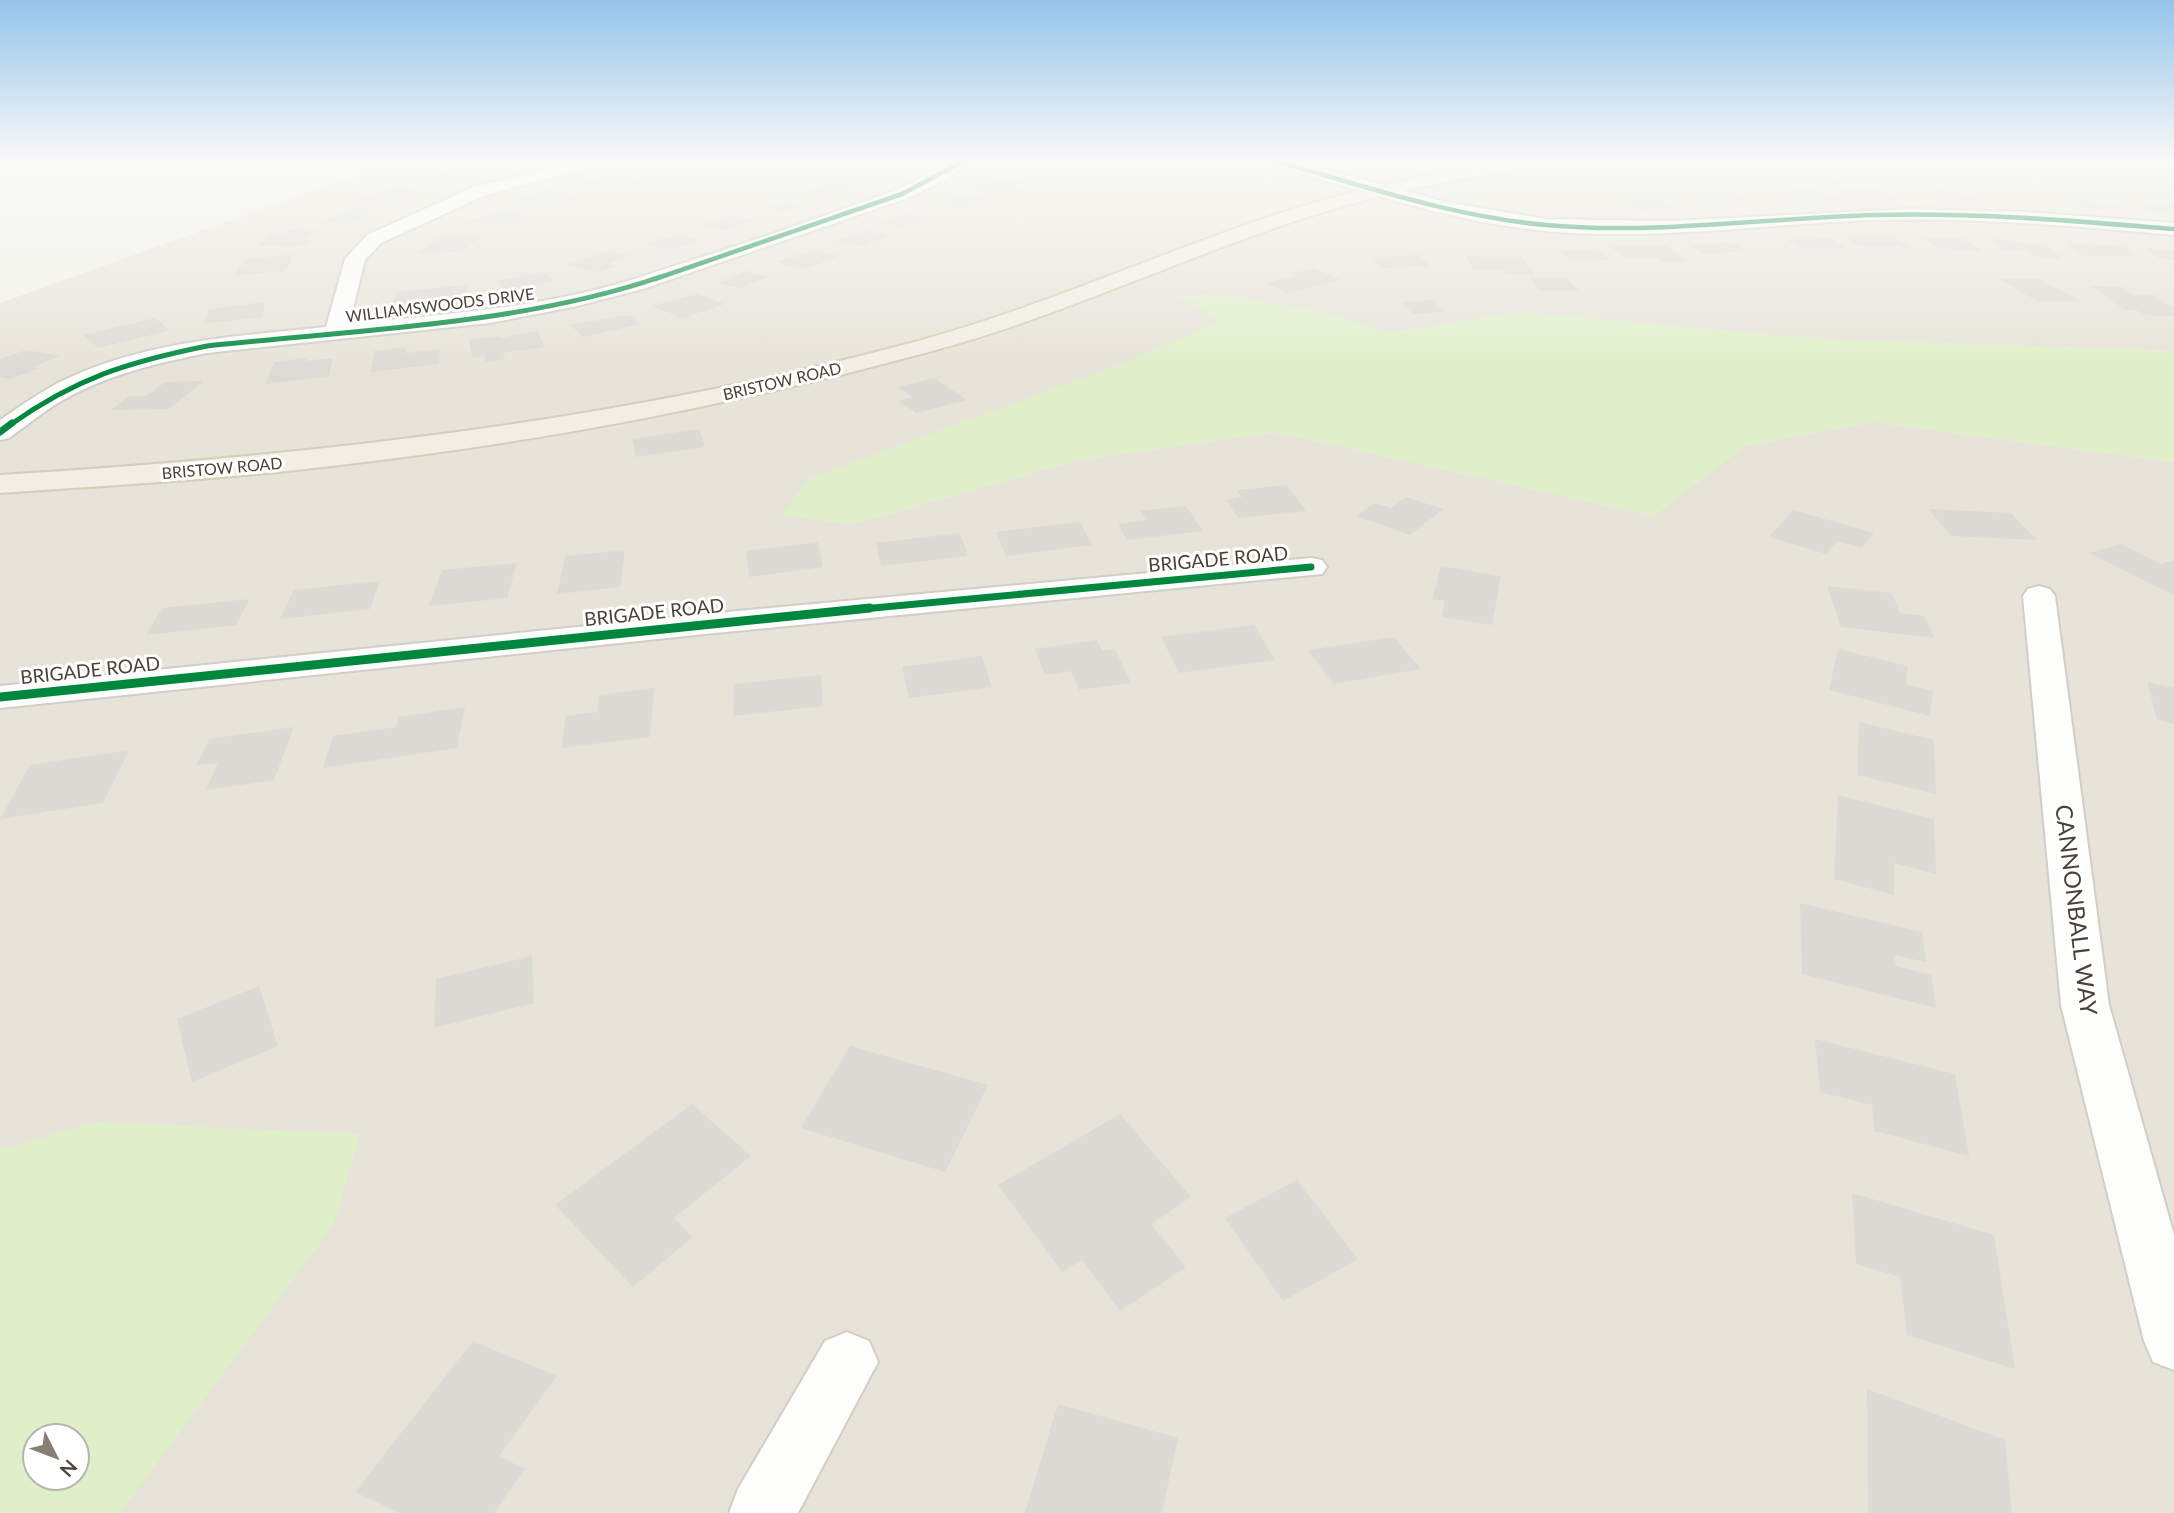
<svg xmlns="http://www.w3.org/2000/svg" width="2174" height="1513" font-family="Lato,sans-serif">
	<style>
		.residential { fill: #e7e3d8; fill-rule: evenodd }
		.green { fill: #dfefc9; fill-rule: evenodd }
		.building { fill: #dcdad4 }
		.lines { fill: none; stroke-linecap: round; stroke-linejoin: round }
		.minor-casing { stroke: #d0cec9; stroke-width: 4 }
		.major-casing { stroke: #d6ceb7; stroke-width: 4 }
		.minor { fill: #fdfdfc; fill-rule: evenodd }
		.major { fill: #f2eee4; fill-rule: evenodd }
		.cycleway-far3-casing { stroke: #fff; stroke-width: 6 }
		.cycleway-far2-casing { stroke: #fff; stroke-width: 8 }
		.cycleway-far1-casing { stroke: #fff; stroke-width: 10 }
		.cycleway-casing { stroke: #fff; stroke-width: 13 }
		.cycleway-far3 { stroke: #00873e; stroke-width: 4.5 }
		.cycleway-far2 { stroke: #00873e; stroke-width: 5 }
		.cycleway-far1 { stroke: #00873e; stroke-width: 7 }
		.cycleway { stroke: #00873e; stroke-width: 9 }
		.labels { text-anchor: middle; stroke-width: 6; stroke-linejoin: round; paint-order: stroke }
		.far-street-label { font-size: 16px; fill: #4a4236; stroke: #fff }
		.street-label { font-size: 19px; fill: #4a4236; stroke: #fff }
		.near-street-label { font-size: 23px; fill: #4a4236; stroke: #fff }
	</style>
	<rect width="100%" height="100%" fill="#f2f1eb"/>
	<path class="residential" d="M 393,162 L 2174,162 L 2174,351 L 1822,339 L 1520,313 L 1388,333 L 1328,314 L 1222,294 L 1182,297 L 1221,321 L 782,515 L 853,524 L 1078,460 L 1275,432 L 1653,516 L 1745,446 L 1873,422 L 2174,462 L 2174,1513 L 0,1513 L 0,303 ZM 35,1436 L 77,1436 L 77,1478 L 35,1478 Z"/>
	<path class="green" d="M 1222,294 L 1328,314 L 1388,333 L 1520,313 L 1822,339 L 2174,351 L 2174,462 L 1873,422 L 1745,446 L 1653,516 L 1275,432 L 1078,460 L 852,524 L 781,515 L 808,479 L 1124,363 L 1220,321 L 1180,298 Z
		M 97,1122 L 360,1134 L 333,1226 L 120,1513 L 0,1513 L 0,1150 ZM 77,1436 L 77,1478 L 35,1478 L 35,1436 Z"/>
	<path class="building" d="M 483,162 L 516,162 L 511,164 L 517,166 L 499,170 L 475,164 Z
		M 671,162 L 697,167 L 661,176 L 639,170 Z
		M 1013,162 L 1038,162 L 1030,172 L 1001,170 Z
		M 864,164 L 895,168 L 880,173 L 886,174 L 877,178 L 843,174 Z
		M 452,169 L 472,172 L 454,178 L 461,180 L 446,184 L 418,180 Z
		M 1233,170 L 1253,178 L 1229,183 L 1206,176 Z
		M 615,174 L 646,181 L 635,185 L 624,182 L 602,188 L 577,182 Z
		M 1804,176 L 1832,176 L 1845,183 L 1817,184 Z
		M 1001,178 L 1025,180 L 1013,188 L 1023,189 L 1017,194 L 969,188 L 979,182 L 992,184 Z
		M 832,182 L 850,186 L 828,197 L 804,192 Z
		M 394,187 L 415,189 L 401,197 L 412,198 L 399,203 L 356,199 Z
		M 1814,189 L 1841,200 L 1790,202 L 1768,193 Z
		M 1838,189 L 1877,189 L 1896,200 L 1853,198 Z
		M 546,190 L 575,194 L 569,196 L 578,198 L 549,205 L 513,201 Z
		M 1936,190 L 1976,194 L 1976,202 L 1935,197 Z
		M 1729,191 L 1746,200 L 1725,201 L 1735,206 L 1716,207 L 1690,193 Z
		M 962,196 L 984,199 L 962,210 L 933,205 Z
		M 1660,199 L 1677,208 L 1639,211 L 1623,201 Z
		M 2069,199 L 2118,203 L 2126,211 L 2075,207 Z
		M 788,200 L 807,204 L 782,213 L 762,208 Z
		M 2137,203 L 2174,205 L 2174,214 L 2149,212 Z
		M 353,208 L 376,210 L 350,224 L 321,222 Z
		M 503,210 L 523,212 L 514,216 L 527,217 L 513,224 L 465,222 Z
		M 906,214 L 928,218 L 903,227 L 881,222 Z
		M 731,215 L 753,220 L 727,231 L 701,226 Z
		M 289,230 L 320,231 L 304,239 L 313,240 L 299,247 L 257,246 L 267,238 L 262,238 L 271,233 L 283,233 Z
		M 867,231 L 890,235 L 861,247 L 833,241 Z
		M 680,235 L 700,240 L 671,250 L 645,243 Z
		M 442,236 L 481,236 L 462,252 L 418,253 Z
		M 1845,237 L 1893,237 L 1910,247 L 1861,247 Z
		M 1830,238 L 1847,248 L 1803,249 L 1786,240 Z
		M 1922,238 L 1962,238 L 1983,251 L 1937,248 Z
		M 1989,238 L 2047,245 L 2062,259 L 2035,257 L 2028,250 L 2000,249 Z
		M 1731,242 L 1748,251 L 1704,254 L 1688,245 Z
		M 2068,243 L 2126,247 L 2136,257 L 2079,255 Z
		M 1667,246 L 1688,262 L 1663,262 L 1657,257 L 1624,258 L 1611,247 Z
		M 2145,248 L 2174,250 L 2174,260 L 2157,258 Z
		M 1596,249 L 1611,260 L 1571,261 L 1557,250 Z
		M 815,250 L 839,256 L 804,269 L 776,262 Z
		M 610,251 L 630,256 L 608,263 L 618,266 L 596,273 L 567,264 Z
		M 292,255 L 289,259 L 293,259 L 285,271 L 234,276 L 246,258 Z
		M 1419,255 L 1430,266 L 1381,268 L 1371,257 Z
		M 1465,256 L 1521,257 L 1535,274 L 1506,274 L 1503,269 L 1473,269 Z
		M 1313,268 L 1341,280 L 1287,293 L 1266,283 L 1299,275 L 1293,273 Z
		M 746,271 L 769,277 L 739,288 L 717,283 Z
		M 545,272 L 554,281 L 507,292 L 496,281 Z
		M 1530,278 L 1567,278 L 1579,291 L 1540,291 Z
		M 1999,279 L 2040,279 L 2080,301 L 2037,301 Z
		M 467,285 L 466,297 L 393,306 L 396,292 Z
		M 2090,286 L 2122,287 L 2134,295 L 2154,295 L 2174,308 L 2174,316 L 2143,315 L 2137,310 L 2125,310 Z
		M 697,294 L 725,304 L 683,318 L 652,306 Z
		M 1431,300 L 1444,312 L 1413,314 L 1401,302 Z
		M 265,302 L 262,317 L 204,324 L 209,309 Z
		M 629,315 L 641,324 L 583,337 L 570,325 Z
		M 155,318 L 170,330 L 98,348 L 83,335 Z
		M 538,331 L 544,347 L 503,353 L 505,359 L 486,362 L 484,356 L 473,358 L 469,340 L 500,336 L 500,338 Z
		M 406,347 L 406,353 L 440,349 L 439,364 L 371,372 L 374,351 Z
		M 26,350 L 60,356 L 33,367 L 40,368 L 10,379 L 0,377 L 0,359 Z
		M 307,358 L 306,361 L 333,358 L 329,376 L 266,384 L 274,362 Z
		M 934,378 L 967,400 L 916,413 L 898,401 L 912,397 L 898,387 Z
		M 204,381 L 169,409 L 111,410 L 129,396 L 146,396 L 165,382 Z
		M 699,429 L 705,447 L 636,457 L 632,439 Z
		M 1287,485 L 1306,511 L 1238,518 L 1226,500 L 1242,497 L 1237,490 Z
		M 1406,497 L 1443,509 L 1410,535 L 1356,516 L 1375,503 L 1391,508 Z
		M 1186,506 L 1203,531 L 1127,540 L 1118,524 L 1146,520 L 1140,511 Z
		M 1928,509 L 2011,513 L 2037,540 L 1951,536 Z
		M 1793,510 L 1874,533 L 1862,548 L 1837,541 L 1826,554 L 1769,537 Z
		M 1080,522 L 1092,545 L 1006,556 L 996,532 Z
		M 960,533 L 968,556 L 881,566 L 876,543 Z
		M 818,542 L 823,567 L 749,577 L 746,551 Z
		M 2121,544 L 2160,564 L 2174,560 L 2174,595 L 2089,553 Z
		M 625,550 L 620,587 L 557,594 L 565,556 Z
		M 517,563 L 507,598 L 429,606 L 442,570 Z
		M 1441,566 L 1501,576 L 1492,625 L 1442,617 L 1445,601 L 1432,599 Z
		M 380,581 L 370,609 L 280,619 L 294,590 Z
		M 1827,586 L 1892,593 L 1900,613 L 1924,616 L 1935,638 L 1841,627 Z
		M 250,599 L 236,625 L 146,635 L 162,608 Z
		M 1254,625 L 1275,660 L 1179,673 L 1161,637 Z
		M 1394,637 L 1421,669 L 1333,684 L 1308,650 Z
		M 1097,640 L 1102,651 L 1115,649 L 1131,683 L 1079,690 L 1071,671 L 1045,675 L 1035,649 Z
		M 1838,649 L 1908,666 L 1906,684 L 1933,691 L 1930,716 L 1829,690 Z
		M 982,656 L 992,687 L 909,698 L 902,667 Z
		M 821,675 L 823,706 L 733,716 L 734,684 Z
		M 2147,682 L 2174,688 L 2174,724 L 2157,720 Z
		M 654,688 L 650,737 L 561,748 L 566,716 L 597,712 L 599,695 Z
		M 465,707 L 457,748 L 323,768 L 333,736 L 396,727 L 398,717 Z
		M 1859,722 L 1934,740 L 1936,794 L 1857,775 Z
		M 294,727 L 274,780 L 206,790 L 218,763 L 197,765 L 209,739 Z
		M 129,750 L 103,803 L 0,819 L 30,765 Z
		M 1838,795 L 1934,819 L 1936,874 L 1894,863 L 1894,895 L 1834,879 Z
		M 1800,903 L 1922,932 L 1926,962 L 1894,955 L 1896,966 L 1931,975 L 1936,1008 L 1802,974 Z
		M 532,956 L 534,1003 L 434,1028 L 436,979 Z
		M 259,986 L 278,1046 L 192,1082 L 177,1019 Z
		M 1815,1039 L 1955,1074 L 1969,1156 L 1875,1131 L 1872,1105 L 1820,1092 Z
		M 850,1046 L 988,1085 L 945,1172 L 801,1128 Z
		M 692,1104 L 751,1156 L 674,1218 L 693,1237 L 633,1287 L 555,1205 Z
		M 1120,1114 L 1191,1197 L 1151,1224 L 1186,1267 L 1120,1311 L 1082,1260 L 1062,1272 L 998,1185 Z
		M 1297,1180 L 1358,1259 L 1283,1301 L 1225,1218 Z
		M 1852,1193 L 1994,1235 L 2015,1369 L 1907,1335 L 1900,1277 L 1856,1264 Z
		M 473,1341 L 557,1376 L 499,1456 L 525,1469 L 494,1513 L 399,1513 L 355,1492 Z
		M 1867,1389 L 2005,1440 L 2012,1513 L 1868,1513 Z
		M 1058,1404 L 1178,1438 L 1162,1513 L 1025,1513 Z"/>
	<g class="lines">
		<g class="minor-casing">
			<path id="minor" d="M 576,162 L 603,162 L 601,165 L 486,195 L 381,243 L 365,260 L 349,324 C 443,314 541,308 631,280 C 719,252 806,223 893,191 C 920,181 940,161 970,162 L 947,179 L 908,198 L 643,289 L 573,307 L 490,323 L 207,353 C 157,363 107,375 63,400 C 44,411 27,425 9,438 L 0,440 L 0,420 C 21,406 41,391 64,380 C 145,341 238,336 326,327 L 345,259 L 367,235 L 474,187 Z
				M 1271,162 L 1297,162 L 1445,202 L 1546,219 L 1668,221 L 1911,209 L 2024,212 L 2174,223 L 2174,235 C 2074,226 1974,217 1873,220 C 1764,224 1655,241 1545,231 C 1452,222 1363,191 1273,165 Z
				M 1311,558 L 1322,560 L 1327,567 L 1322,574 L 705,634 L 0,708 L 0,686 L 705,614 Z
				M 2039,586 L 2050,589 L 2055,596 L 2109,1005 L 2174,1235 L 2174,1370 L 2153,1362 L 2144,1341 L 2061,1005 L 2023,596 L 2028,589 Z
				M 847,1332 L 869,1341 L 878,1362 L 798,1513 L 729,1513 L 738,1489 L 825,1341 Z"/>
		</g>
		<g class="major-casing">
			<path id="major" d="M 1503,162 L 1546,162 L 1538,167 C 1457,178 1376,194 1298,220 C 1175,261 1058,317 932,351 C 738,404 540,442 340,465 C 227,479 114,485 0,493 L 0,475 C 310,456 618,422 918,341 C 1043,307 1161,252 1284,212 C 1355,189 1429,174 1503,162 Z"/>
		</g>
		<use href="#minor" class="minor"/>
		<use href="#major" class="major"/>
		<g class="cycleway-far3-casing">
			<path id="cycleway-far3" d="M 1279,162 C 1367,187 1455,217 1546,225 C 1655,235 1764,218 1873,215 C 1974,212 2074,221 2174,229
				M 655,279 L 902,194 L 962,162"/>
		</g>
		<g class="cycleway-far2-casing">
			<path id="cycleway-far2" d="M 10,425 C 76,378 128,362 207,346 C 354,330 520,325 660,277"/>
		</g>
		<g class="cycleway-far1-casing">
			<path id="cycleway-far1" d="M 0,432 L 12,423
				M 852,610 L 1311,567"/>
		</g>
		<g class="cycleway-casing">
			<path id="cycleway" d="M 0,697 L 870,608"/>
		</g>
		<use href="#cycleway-far3" class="cycleway-far3"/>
		<use href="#cycleway-far2" class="cycleway-far2"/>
		<use href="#cycleway-far1" class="cycleway-far1"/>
		<use href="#cycleway" class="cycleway"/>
	</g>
	<linearGradient id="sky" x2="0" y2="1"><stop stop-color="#95c4ec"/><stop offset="0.43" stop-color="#f9f9f6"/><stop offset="1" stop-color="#f9f9f6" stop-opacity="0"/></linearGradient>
	<rect width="2174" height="374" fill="url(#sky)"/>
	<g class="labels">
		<g class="far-street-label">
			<text transform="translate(440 305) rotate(-7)" y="6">WILLIAMSWOODS DRIVE</text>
			<text transform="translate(782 381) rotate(-13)" y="6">BRISTOW ROAD</text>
			<text transform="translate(222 468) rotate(-5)" y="6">BRISTOW ROAD</text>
		</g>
		<g class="street-label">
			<text transform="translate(1218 559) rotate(-5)" y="7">BRIGADE ROAD</text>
			<text transform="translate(654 612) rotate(-6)" y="7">BRIGADE ROAD</text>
			<text transform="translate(90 670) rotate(-6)" y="7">BRIGADE ROAD</text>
		</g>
		<g class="near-street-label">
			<text transform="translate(2076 910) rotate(83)" y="8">CANNONBALL WAY</text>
		</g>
	</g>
	<g transform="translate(56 1457) rotate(132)"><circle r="33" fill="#ffffff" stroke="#b7b3af" stroke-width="2"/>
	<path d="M0-5L12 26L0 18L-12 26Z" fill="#857f75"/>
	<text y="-10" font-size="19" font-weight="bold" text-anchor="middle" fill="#4a4236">N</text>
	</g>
</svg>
